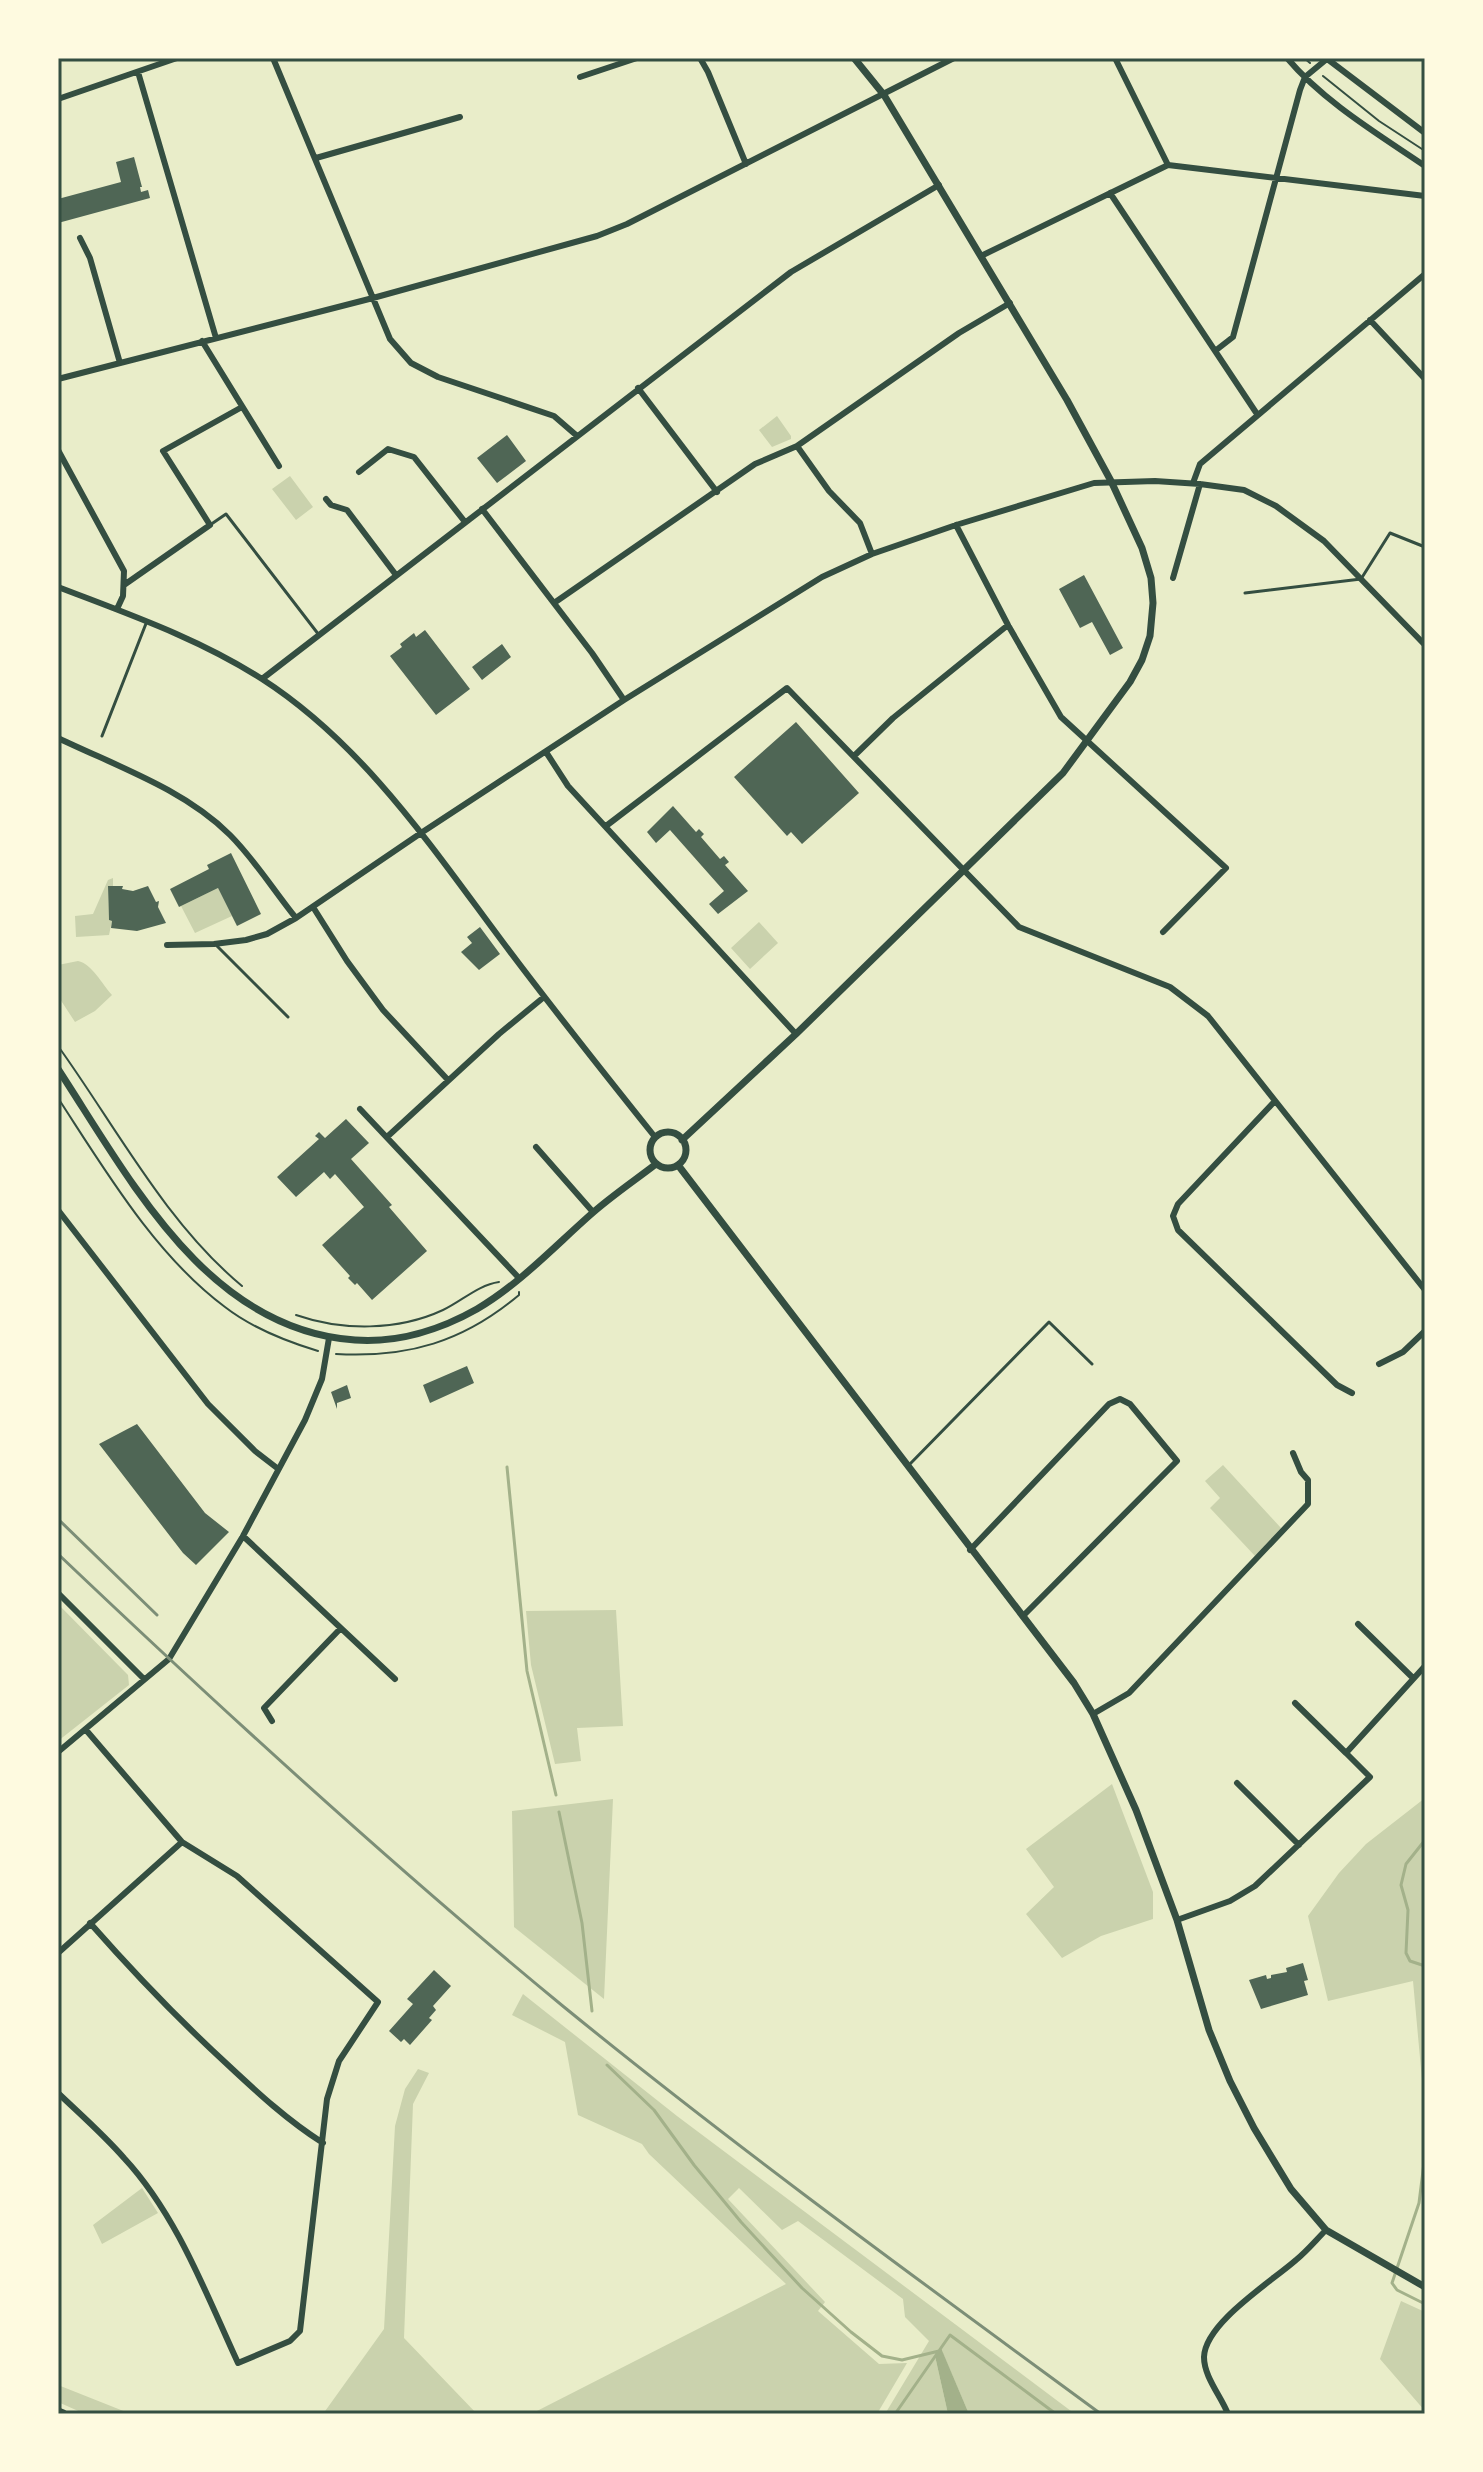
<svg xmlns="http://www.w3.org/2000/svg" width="1483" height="2472" font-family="Spectral,serif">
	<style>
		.green { fill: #cad2ad }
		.water { fill: #a3b18a }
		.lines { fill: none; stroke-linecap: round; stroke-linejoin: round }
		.stream { stroke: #a3b18a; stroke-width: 3 }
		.building { fill: #4f6655 }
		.path { stroke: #344e41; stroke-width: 2 }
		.service { stroke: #344e41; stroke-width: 3 }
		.minor { stroke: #344e41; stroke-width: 6 }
		.tertiary { stroke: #344e41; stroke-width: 7 }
		.primary { stroke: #344e41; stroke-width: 9 }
		.rail { stroke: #7c8e77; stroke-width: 3 }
		.neatline { fill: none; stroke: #344e41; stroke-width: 3 }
	</style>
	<rect width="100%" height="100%" fill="#e9edc9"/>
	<path class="green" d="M 777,416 L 791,436 L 791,439 L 772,447 L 759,430 Z
		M 290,476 L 313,507 L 296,520 L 272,489 Z
		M 113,878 L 113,886 L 108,887 L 109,920 L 112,921 L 109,935 L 76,937 L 75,916 L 93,914 L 108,880 Z
		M 218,888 L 232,916 L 195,933 L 181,906 Z
		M 759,922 L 778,943 L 750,969 L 731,948 Z
		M 78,961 C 92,964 102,984 112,995 L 95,1011 L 75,1022 L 58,996 L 58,965 Z
		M 1223,1465 L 1281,1528 L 1255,1556 L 1210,1508 L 1220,1498 L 1205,1481 Z
		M 58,1604 L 128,1675 L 129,1685 L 58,1741 Z
		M 616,1610 L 623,1726 L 577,1728 L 581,1761 L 555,1764 L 531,1665 L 526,1611 Z
		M 1112,1784 L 1153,1892 L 1153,1919 L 1101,1936 L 1062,1958 L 1026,1914 L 1054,1887 L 1026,1849 Z
		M 1425,1798 L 1425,2113 L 1413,1981 L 1328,2001 L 1308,1916 L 1339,1873 L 1366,1844 Z
		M 613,1799 L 604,1999 L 514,1927 L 512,1811 Z
		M 523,1994 L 677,2116 L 1075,2414 L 969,2414 L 941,2349 L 935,2356 L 948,2414 L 885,2414 L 929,2341 L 905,2317 L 903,2299 L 798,2221 L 782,2230 L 739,2188 L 728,2199 L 825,2302 L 818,2311 L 879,2364 L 907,2363 L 877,2414 L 531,2414 L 786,2284 L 649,2154 L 642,2144 L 578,2115 L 565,2042 L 512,2015 Z
		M 418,2069 L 429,2073 L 413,2104 L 404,2338 L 477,2414 L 323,2414 L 384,2329 L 395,2126 L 405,2089 Z
		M 142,2188 L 158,2213 L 102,2244 L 93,2225 Z
		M 1401,2301 L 1425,2312 L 1425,2411 L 1380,2359 Z
		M 58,2385 L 131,2414 L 85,2414 L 58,2402 Z"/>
	<path class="water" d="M 941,2348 L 969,2414 L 948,2414 L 935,2356 Z"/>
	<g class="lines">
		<path class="stream" d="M 507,1467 L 527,1671 L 556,1795
			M 559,1812 L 582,1923 L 592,2011
			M 1425,1840 L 1406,1864 L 1401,1885 L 1408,1910 L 1406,1953 L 1410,1961 L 1425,1966
			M 607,2065 L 654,2110 L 694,2165 L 741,2222 L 802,2288 L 851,2332 L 882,2356 L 902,2360 L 939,2351
			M 1425,2155 L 1419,2203 L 1392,2283 L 1397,2290 L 1425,2304
			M 895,2414 L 950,2335 L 1056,2414"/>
	</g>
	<path class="building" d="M 134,157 L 142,187 L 140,187 L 141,192 L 148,190 L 150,198 L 58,223 L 58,199 L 121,182 L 116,162 Z
		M 507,435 L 526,461 L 497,483 L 477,458 Z
		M 1084,575 L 1123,648 L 1110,655 L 1092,622 L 1080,628 L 1059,589 Z
		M 425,630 L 470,689 L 436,715 L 390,656 L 402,647 L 400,644 L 414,633 L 416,637 Z
		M 502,644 L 511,657 L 482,680 L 472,667 Z
		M 796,722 L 859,793 L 802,844 L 791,832 L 787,836 L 734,777 Z
		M 673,806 L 696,832 L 699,829 L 704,834 L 701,837 L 720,859 L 724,856 L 729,862 L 725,865 L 748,891 L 718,914 L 709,904 L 724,891 L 670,830 L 656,843 L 647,832 Z
		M 231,853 L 261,914 L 237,926 L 218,888 L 179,907 L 170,889 L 209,869 L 207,865 Z
		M 108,886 L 123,886 L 122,889 L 133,891 L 148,886 L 156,902 L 159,901 L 158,907 L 166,923 L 137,931 L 111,928 L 112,921 L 109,920 Z
		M 480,927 L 500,954 L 479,970 L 461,952 L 472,943 L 467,937 Z
		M 346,1119 L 369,1143 L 351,1159 L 392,1205 L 389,1207 L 427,1251 L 372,1300 L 357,1283 L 355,1285 L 348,1278 L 350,1276 L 322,1245 L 364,1207 L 335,1174 L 330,1179 L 324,1172 L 296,1197 L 277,1177 L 319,1139 L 315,1136 L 319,1132 L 325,1138 Z
		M 467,1366 L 474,1383 L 430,1403 L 423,1385 Z
		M 347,1385 L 351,1398 L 337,1403 L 337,1409 L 331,1392 Z
		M 137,1424 L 205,1513 L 229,1532 L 196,1565 L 183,1553 L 99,1444 Z
		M 1303,1963 L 1308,1980 L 1304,1981 L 1308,1995 L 1261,2009 L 1249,1980 L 1266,1975 L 1267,1979 L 1271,1978 L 1271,1975 L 1287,1972 L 1286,1968 Z
		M 434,1970 L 451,1986 L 433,2006 L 436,2010 L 429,2018 L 432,2020 L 410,2045 L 404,2039 L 401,2042 L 389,2031 L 413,2004 L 407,1999 Z"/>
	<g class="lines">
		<path class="path" d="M 1304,58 L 1310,63
			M 1323,76 L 1379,121 L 1425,151
			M 58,1046 C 115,1125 165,1222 242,1286
			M 58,1098 C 105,1170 155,1255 225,1307 C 252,1328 285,1341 318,1351
			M 296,1315 C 342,1331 398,1331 443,1310 C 462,1301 478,1285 499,1282
			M 336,1354 C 408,1358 463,1342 519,1295 L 519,1292"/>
		<path class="service" d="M 210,525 L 226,514 L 319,635
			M 1245,593 L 1361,579 L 1390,533 L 1425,547
			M 102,736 L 147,621
			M 217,946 L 288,1017
			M 908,1466 L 1049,1322 L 1092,1364"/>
		<path class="minor" d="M 273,58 L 390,339 L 411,363 L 438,377 L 554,416 L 576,435
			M 700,58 L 708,72 L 746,164
			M 1115,58 L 1168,165
			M 1287,58 C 1324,102 1378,134 1425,166
			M 1326,58 L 1425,133
			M 138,72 L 216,338
			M 580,77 L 637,58
			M 58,99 L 177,58
			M 316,158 L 460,117
			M 1110,193 L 1257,414
			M 80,238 L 90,258 L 120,363
			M 981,256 L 1168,165 L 1425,196
			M 1370,320 L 1425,379
			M 202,341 L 279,466
			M 1215,351 L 1233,337 L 1300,90 L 1305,77 L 1328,58
			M 58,379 L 373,298 L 597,236 L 627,224 L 954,58
			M 638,388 L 717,492
			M 797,446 L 829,491 L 860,523 L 872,554
			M 58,450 L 124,571 L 123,596 L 117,609
			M 359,472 L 388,449 L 414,457 L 465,522
			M 1193,483 L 1200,464 L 1425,274
			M 326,499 L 331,505 L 347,510 L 396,575
			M 482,509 L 592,653 L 624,700
			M 956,525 L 1008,625 L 1061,717 L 1226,868 L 1163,932
			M 1173,578 L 1200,484
			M 124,585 L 210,525 L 163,451 L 242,407
			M 58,587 C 128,614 198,638 262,679 C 363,744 431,846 502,941 C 552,1008 603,1072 655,1137
			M 554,603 L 755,464 L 797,446 L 959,333 L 1010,303
			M 262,679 L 791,272 L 939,185
			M 58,738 C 116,766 184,789 230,835 C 255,860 274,891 296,918
			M 546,752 L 568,786 L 796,1034
			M 854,756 L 893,718 L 1008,625
			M 606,826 L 787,688 L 1019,927 L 1170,987 L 1208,1016 L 1425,1290
			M 313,907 L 347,961 L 383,1010 L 448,1080
			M 167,945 L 214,944 L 246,940 L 267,934 L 296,918 L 421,833 L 624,700 L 822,577 L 872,554 L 956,525 L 1094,483 L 1155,481 L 1200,484 L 1244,490 L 1276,506 L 1324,541 L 1425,645
			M 1274,1102 L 1178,1204 L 1173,1216 L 1178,1230 L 1337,1385 L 1352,1393
			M 360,1109 L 519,1278
			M 387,1137 L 499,1034 L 544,997
			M 536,1147 L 593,1212
			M 58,1210 L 208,1404 L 255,1451 L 277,1468
			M 1379,1364 L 1403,1352 L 1425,1331
			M 243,1536 L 395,1679
			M 970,1550 L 1109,1404 L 1120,1399 L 1130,1404 L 1177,1461 L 1023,1616
			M 58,1593 L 144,1679
			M 1358,1624 L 1413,1678
			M 1295,1703 L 1346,1753
			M 1093,1714 L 1129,1693 L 1308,1504 L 1308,1480 L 1301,1472 L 1293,1453
			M 272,1721 L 264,1708 L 340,1629
			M 58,1752 L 169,1659 L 243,1536 L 305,1420 L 322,1379 L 329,1338
			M 1237,1783 L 1299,1845
			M 1177,1920 L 1230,1901 L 1255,1886 L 1370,1777 L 1346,1753 L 1425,1666
			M 90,1923 C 134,1973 179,2020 228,2065 C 258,2093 287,2120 323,2143
			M 58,1953 L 182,1842
			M 58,2093 C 80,2114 104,2135 124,2158 C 177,2215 206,2294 238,2363 L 290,2341 L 300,2331 L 327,2099 L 339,2061 L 378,2002 L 237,1876 L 182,1842 L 86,1730
			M 1228,2414 C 1221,2396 1204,2377 1204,2357 C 1205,2323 1271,2282 1296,2260 C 1307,2251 1316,2240 1326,2230"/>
		<path class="tertiary" d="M 58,1069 C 130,1179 207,1330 355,1340 C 397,1343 440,1330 477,1309 C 518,1285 553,1248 589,1216 C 610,1197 634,1181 656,1164
			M650 1150a18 18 0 1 1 36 0a18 18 0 1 1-36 0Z
			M 682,1140 L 796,1034 L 1063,773 L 1130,682 L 1142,660 L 1150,636 L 1153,603 L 1151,578 L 1142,548 L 1111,481 L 1067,400 L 884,95 L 854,58
			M 678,1165 L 1074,1683 L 1093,1714 L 1136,1810 L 1177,1920 L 1209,2030 L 1230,2081 L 1254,2128 L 1291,2189 L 1326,2230 L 1425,2287"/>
		<path class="primary" d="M 58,2412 L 63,2414"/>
		<path class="rail" d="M 58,1519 L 157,1615
			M 58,1554 C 222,1710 389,1863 564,2007 C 738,2149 920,2281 1101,2414"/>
	</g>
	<rect width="1483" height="2472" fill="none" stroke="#fefae0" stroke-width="120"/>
	<rect x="60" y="60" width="1363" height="2352" class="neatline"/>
</svg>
